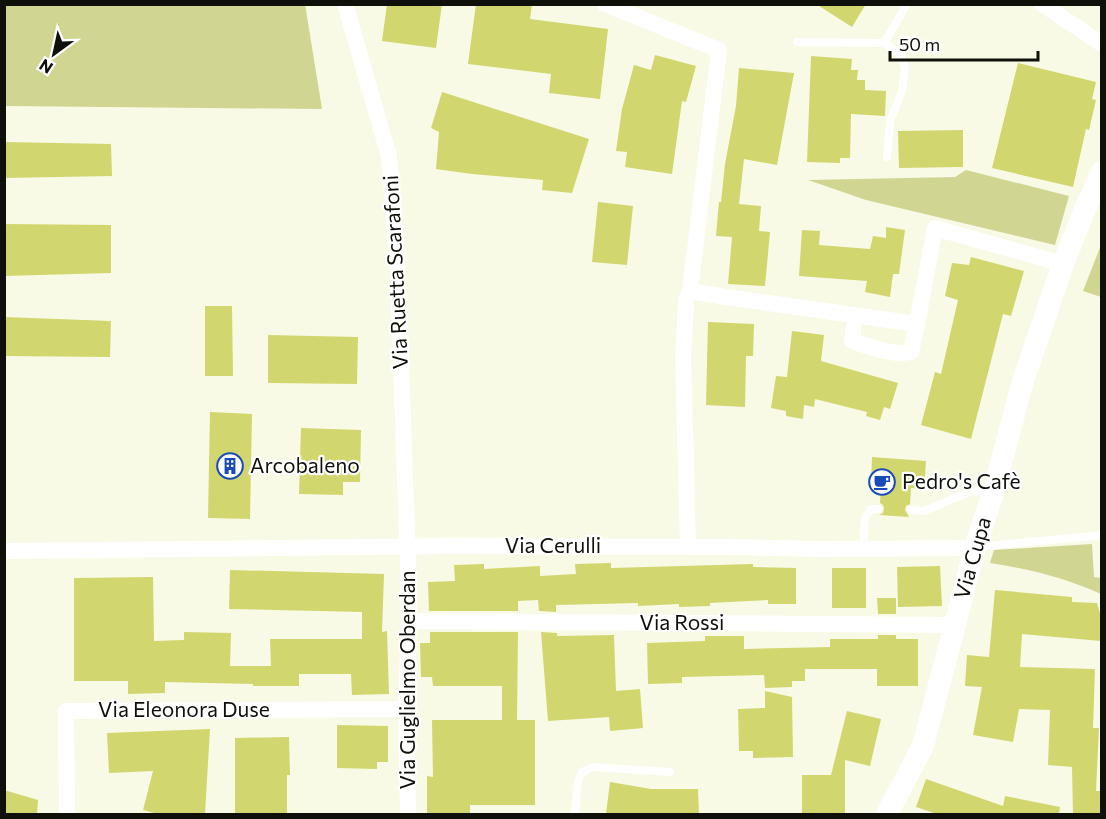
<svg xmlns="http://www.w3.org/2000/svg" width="1106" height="819" font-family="Commissioner,sans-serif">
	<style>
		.green { fill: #d1d592 }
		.building { fill: #d2d66e }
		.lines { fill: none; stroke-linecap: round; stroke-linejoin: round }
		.lane { stroke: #fff; stroke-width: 8 }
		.street { stroke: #fff; stroke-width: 16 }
		.secondary { stroke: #fff; stroke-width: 22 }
		.labels { text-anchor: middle; stroke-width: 4.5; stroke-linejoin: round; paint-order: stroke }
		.street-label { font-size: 21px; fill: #0f1009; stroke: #fff }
		.poi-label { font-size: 21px; fill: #0f1009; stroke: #fff; text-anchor: start }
	</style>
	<rect width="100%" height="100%" fill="#f8fae5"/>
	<path class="green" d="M 305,4 L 322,109 L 5,106 L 5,5 Z
		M 966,170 L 1069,196 L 1055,245 L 866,200 L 808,180 L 955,177 Z
		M 1101,245 L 1101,297 L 1083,291 Z
		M 1092,544 L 1094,577 L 1101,578 L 1101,594 C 1066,578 1029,569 990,563 L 994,550 Z"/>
	<path class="building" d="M 387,4 L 442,4 L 436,48 L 382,41 Z
		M 476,4 L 532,4 L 530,19 L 608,29 L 600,99 L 549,93 L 551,74 L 468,64 Z
		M 816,4 L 866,4 L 852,27 Z
		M 655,55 L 696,66 L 686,102 L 682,101 L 672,174 L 625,167 L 627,152 L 616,151 L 622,109 L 634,65 L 651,70 Z
		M 811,56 L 852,59 L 851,70 L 858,70 L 857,80 L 865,80 L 865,90 L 886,91 L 885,116 L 851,114 L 850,158 L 840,158 L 840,163 L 807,162 Z
		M 1018,63 L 1096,82 L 1092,99 L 1096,100 L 1089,130 L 1086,129 L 1073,187 L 992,168 Z
		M 739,68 L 794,73 L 777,165 L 744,159 L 739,204 L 761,206 L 759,231 L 770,232 L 765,286 L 728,284 L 732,237 L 716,236 L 719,202 L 721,202 L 725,164 L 736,106 Z
		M 442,92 L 589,139 L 572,193 L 542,190 L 543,180 L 472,174 L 436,169 L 439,132 L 431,128 Z
		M 963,130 L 963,167 L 899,168 L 898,131 Z
		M 4,142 L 111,144 L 112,176 L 4,178 Z
		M 598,202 L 633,206 L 627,265 L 592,262 Z
		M 4,224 L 111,225 L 111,273 L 4,276 Z
		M 886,227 L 905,230 L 899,274 L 893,274 L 890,297 L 865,292 L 867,281 L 799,276 L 802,230 L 820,231 L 819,245 L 870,249 L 873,236 L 886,238 Z
		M 971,257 L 1024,271 L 1011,316 L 1003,314 L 971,439 L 921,425 L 935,372 L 941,374 L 958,300 L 945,296 L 952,263 L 969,265 Z
		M 205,306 L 232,306 L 233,376 L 205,376 Z
		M 4,317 L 111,321 L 110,357 L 4,356 Z
		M 708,322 L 754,324 L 753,356 L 746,356 L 745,407 L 706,405 Z
		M 792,331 L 824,335 L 821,361 L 898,383 L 890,409 L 884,407 L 880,420 L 866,416 L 867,412 L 815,399 L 814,407 L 804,405 L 803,419 L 786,416 L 786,411 L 771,408 L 776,376 L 787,377 Z
		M 268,335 L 358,337 L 357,384 L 268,383 Z
		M 210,412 L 252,414 L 250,519 L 208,518 Z
		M 301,428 L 361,430 L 360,482 L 343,482 L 343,495 L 299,494 Z
		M 872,457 L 926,461 L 924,489 L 911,488 L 910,504 L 906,506 L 905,510 L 909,517 L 879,515 L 883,513 L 884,508 L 883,505 L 880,503 L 881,486 L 871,485 Z
		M 611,563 L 611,568 L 753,564 L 753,567 L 796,568 L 796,604 L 768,604 L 768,600 L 710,603 L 710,606 L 679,607 L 679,604 L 638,606 L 638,603 L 556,605 L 556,612 L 539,611 L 538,600 L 518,601 L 518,611 L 429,611 L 428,582 L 455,581 L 454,565 L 484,564 L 484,569 L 540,566 L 540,576 L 576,574 L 575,564 Z
		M 940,566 L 942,606 L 898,607 L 897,567 Z
		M 832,568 L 866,568 L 866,608 L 832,608 Z
		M 230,570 L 384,574 L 382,632 L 387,631 L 389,694 L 352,695 L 351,674 L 299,674 L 299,686 L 253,686 L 253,684 L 165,682 L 165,693 L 128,694 L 128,681 L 74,681 L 74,578 L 153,577 L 154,641 L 184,640 L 184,632 L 231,633 L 230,666 L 271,666 L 270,639 L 362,639 L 362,612 L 229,609 Z
		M 995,590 L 1072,597 L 1072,602 L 1097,603 L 1101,617 L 1101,641 L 1022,634 L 1020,667 L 1095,669 L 1093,728 L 1099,728 L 1096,791 L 1101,791 L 1101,814 L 1073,814 L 1072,767 L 1048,765 L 1050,710 L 1019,709 L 1013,742 L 973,735 L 982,687 L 965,686 L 967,655 L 989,657 Z
		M 877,598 L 896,598 L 896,614 L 878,614 Z
		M 430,632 L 518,632 L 517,720 L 535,720 L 535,805 L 470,805 L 470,814 L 427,814 L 427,776 L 433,777 L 432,720 L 502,720 L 502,686 L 433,686 L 432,677 L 421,677 L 420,643 L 430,643 Z
		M 541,632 L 557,633 L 557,636 L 614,635 L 616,691 L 640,689 L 643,728 L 610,731 L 609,717 L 548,721 Z
		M 878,635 L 896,635 L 896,639 L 918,639 L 918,686 L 877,686 L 877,669 L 805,669 L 805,681 L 792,681 L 792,687 L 765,688 L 764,675 L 682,677 L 682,683 L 648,684 L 647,643 L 705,641 L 705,636 L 744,636 L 744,649 L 830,647 L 830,639 L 878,639 Z
		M 765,691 L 792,697 L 793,757 L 753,758 L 753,751 L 739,751 L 738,709 L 765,708 Z
		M 847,711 L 881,719 L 870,766 L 845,760 L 845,814 L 802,814 L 802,775 L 831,775 Z
		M 337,725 L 388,726 L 388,762 L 377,762 L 377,769 L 337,768 Z
		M 210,729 L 205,814 L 158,814 L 143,810 L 153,771 L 109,773 L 107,733 Z
		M 289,737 L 290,775 L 287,775 L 287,814 L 235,814 L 235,738 Z
		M 926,779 L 1003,806 L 1005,796 L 1060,807 L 1059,814 L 937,814 L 916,807 Z
		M 610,782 L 651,789 L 698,789 L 699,814 L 606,814 Z
		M 4,790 L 38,800 L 37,814 L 4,814 Z"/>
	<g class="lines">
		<path class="lane" d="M 797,42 L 884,43 L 900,53 L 905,68 L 902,92 L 890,121 L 887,157
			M 884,43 L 907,4
			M 911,510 L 924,511 L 972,491 L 992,492
			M 977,547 L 1102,535
			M 863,549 L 865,518 L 871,509 L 878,509
			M 575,814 L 578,782 L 582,772 L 593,767 L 670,772"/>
		<path class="street" d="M 345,4 L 389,156 L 398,272 L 408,566 L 409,621 L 406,709 L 408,814
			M 605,4 L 719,50 L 690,291 L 686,300 L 683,357 L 688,547
			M 1042,4 L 1102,44
			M 690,291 L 726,297 L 917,324 L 911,352 C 893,356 870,347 852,341 L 855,316
			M 917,324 L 935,228 L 1063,264
			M 4,551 L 452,546 L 728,547 L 818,549 L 975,548
			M 409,621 L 955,625
			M 67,814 L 66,711 L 406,709"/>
		<path class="secondary" d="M 887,814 L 923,746 L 975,548 L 993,493 L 1023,381 L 1063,264 L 1085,209 L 1102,172"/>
	</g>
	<defs>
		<g id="building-ring" transform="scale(1.35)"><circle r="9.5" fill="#fff" stroke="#194ab7" stroke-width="1.5"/><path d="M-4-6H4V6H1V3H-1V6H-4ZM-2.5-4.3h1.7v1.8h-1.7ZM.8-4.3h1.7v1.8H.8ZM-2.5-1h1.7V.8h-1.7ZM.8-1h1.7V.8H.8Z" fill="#194ab7"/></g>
		<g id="cafe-ring" transform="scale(1.35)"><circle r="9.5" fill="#fff" stroke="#194ab7" stroke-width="1.5"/><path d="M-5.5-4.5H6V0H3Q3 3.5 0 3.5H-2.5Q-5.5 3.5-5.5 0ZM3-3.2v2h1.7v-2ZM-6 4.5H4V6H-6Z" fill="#194ab7"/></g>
	</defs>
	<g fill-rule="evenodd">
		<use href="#building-ring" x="230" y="466"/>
		<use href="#cafe-ring" x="882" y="482"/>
	</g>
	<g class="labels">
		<g class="street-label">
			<text transform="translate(396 272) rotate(-93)" y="7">Via Ruetta Scarafoni</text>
			<text x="553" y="553">Via Cerulli</text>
			<text transform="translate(973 558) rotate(-74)" y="7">Via Cupa</text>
			<text x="682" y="630">Via Rossi</text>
			<text transform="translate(408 680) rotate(-90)" y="7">Via Guglielmo Oberdan</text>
			<text x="184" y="717">Via Eleonora Duse</text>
		</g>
		<g class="poi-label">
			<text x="250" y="473">Arcobaleno</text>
			<text x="902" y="489">Pedro's Cafè</text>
		</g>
	</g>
	<rect width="1106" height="819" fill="none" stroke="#0f1009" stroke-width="12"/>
	<g transform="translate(54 54) rotate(213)" stroke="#ffffff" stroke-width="4.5" paint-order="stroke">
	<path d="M0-4.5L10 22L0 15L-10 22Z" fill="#0f1009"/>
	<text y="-9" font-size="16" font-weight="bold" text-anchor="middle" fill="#0f1009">N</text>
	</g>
	<path d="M890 51v9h148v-9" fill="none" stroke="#0f1009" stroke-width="3"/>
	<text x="899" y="51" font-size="18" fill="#0f1009" stroke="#ffffff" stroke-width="4.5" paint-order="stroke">50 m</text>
</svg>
